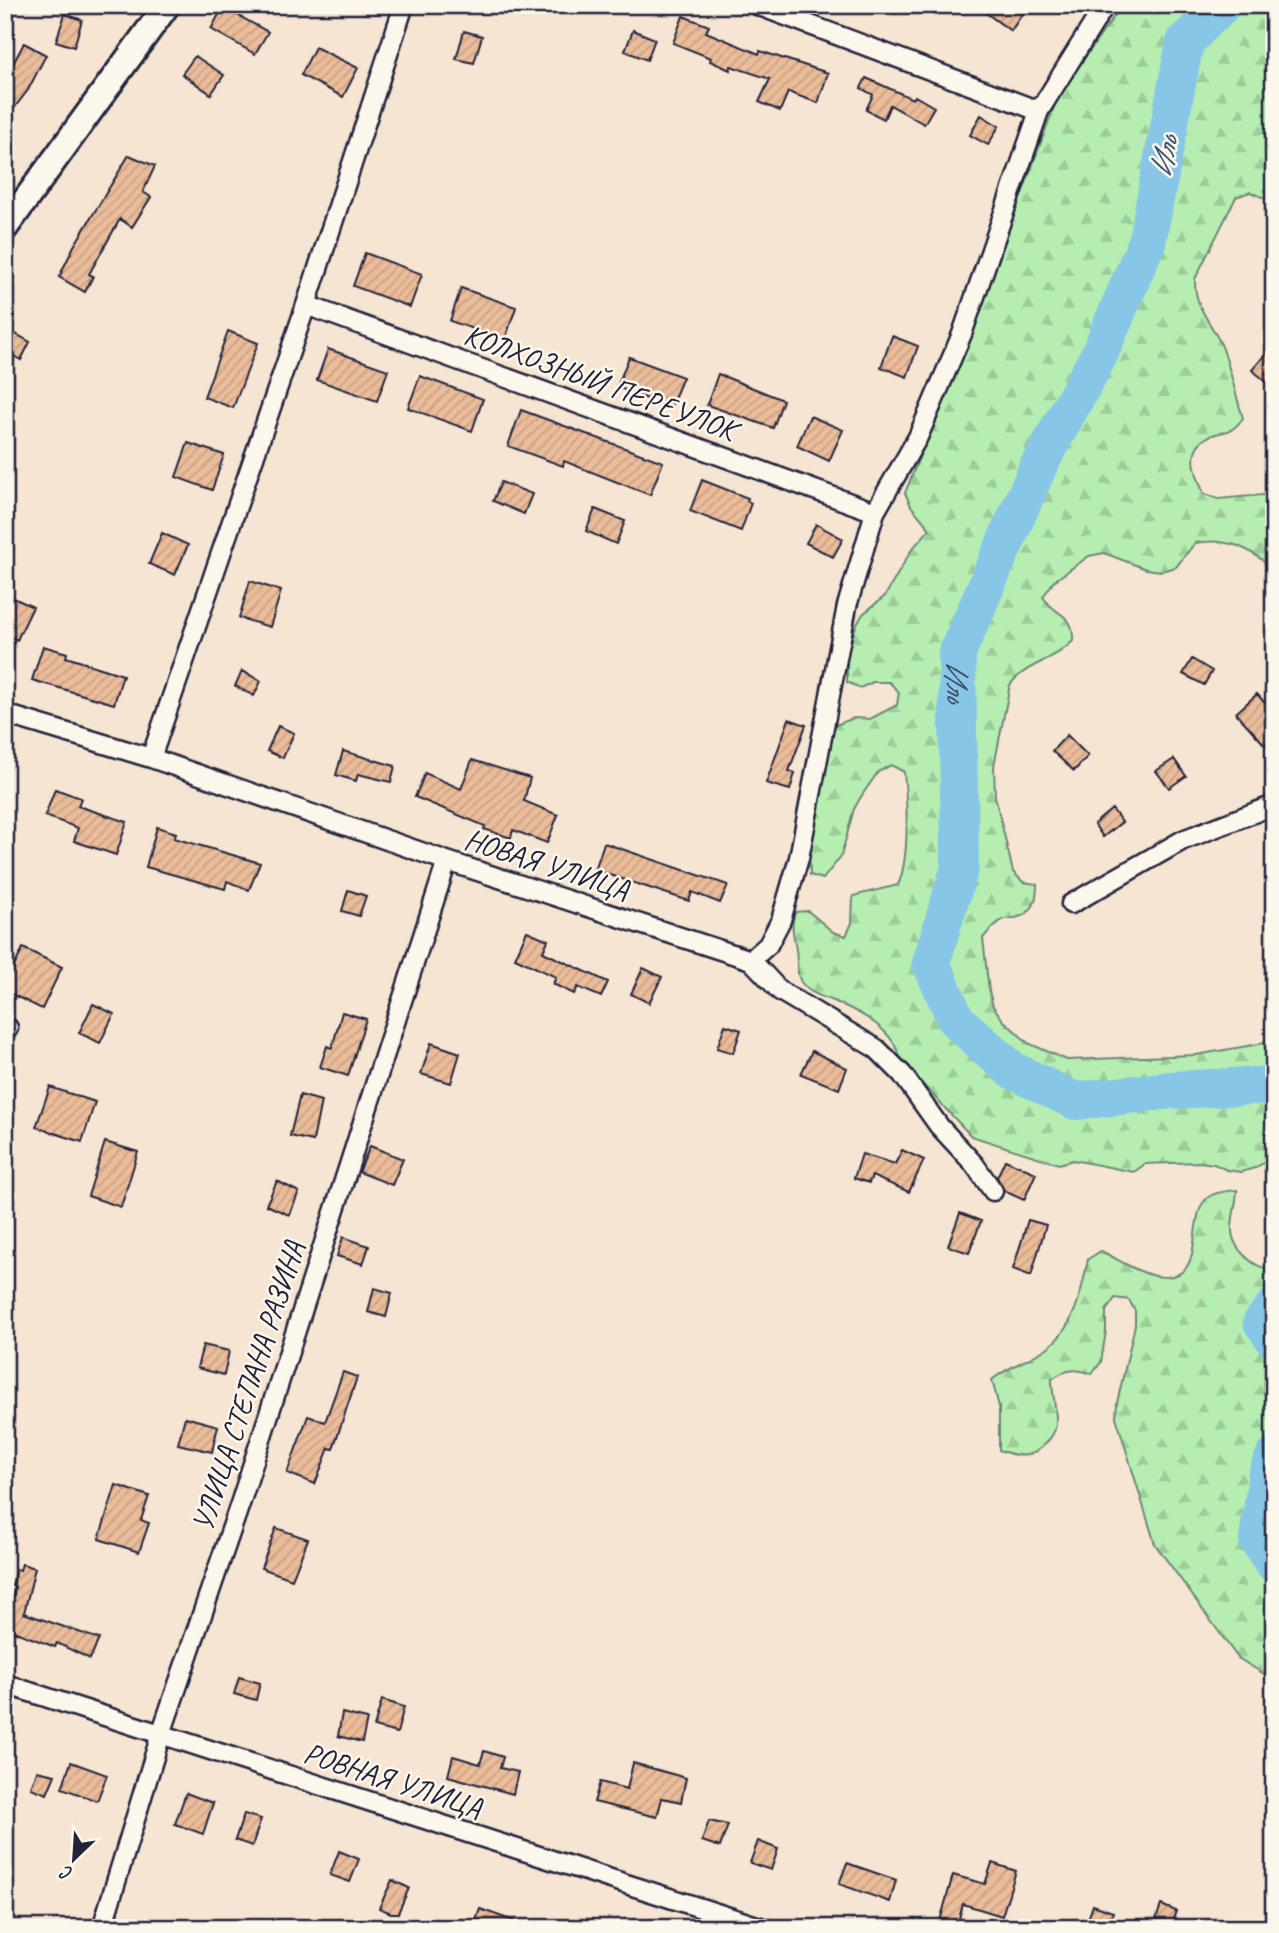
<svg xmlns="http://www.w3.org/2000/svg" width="1279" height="1933" font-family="Caveat,sans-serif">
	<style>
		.forest { fill: url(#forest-firs); stroke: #6c8876; stroke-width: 2 }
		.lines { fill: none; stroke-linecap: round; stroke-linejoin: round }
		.river { stroke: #88c6e8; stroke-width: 38 }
		.building { fill: url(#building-hatch); stroke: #22223b; stroke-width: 2 }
		.street-casing { stroke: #22223b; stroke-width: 23 }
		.secondary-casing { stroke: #22223b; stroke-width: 30 }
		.street { stroke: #fbf7ec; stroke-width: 18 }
		.secondary { stroke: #fbf7ec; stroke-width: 24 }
		.labels { text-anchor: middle; stroke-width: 5; stroke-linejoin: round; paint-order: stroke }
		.street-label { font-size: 30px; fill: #22223b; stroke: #fbf7ec }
		.water-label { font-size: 32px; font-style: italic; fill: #41536f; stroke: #fbf7ec }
	</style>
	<defs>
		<pattern id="forest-firs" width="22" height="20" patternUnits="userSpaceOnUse" patternTransform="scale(1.75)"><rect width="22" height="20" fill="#b6eeb1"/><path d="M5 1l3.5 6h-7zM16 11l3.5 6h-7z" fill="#9ccc99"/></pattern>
		<pattern id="building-hatch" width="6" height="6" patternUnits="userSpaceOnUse" patternTransform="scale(1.75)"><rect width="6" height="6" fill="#eabc9a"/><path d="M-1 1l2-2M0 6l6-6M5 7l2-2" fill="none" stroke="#c8a186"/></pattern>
	</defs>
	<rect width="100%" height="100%" fill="#f6e5d3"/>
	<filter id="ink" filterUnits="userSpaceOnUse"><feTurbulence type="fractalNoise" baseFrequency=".0143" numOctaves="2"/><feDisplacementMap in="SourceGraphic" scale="14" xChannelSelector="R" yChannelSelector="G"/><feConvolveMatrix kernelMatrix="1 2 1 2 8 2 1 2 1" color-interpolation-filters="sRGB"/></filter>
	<g filter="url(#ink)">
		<path class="forest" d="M 1122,5 L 1274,5 L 1274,202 L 1250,192 L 1236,197 L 1195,279 C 1194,310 1213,323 1223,349 C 1231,372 1236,396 1243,418 C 1229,438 1223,428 1206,438 C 1185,450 1197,477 1204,494 L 1218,499 L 1274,494 L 1274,570 C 1251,548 1227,537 1195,543 L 1176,567 L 1161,571 L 1146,569 L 1104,553 L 1089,556 L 1054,581 L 1043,597 C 1057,618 1074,612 1073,641 C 1054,661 1025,664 1010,685 L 994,766 L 995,796 L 1013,872 L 1023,882 L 1037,884 C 1037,900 1034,914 1015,918 C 1014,918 1006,919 1004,919 C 996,923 989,931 983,938 L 989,991 L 993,1006 L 1003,1020 L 1028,1043 L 1067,1060 L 1196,1055 L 1259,1044 L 1274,1037 L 1274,1156 L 1255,1168 L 1241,1172 L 1227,1170 L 1214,1164 L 1200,1162 L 1145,1164 L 1134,1172 L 1073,1160 L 1059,1164 L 971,1136 L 900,1060 C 895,1031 864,1014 838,1003 C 825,997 810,995 801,982 C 795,971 798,961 796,950 C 794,935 790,927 795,912 L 808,911 L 833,932 L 846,936 L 852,923 L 853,896 L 898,885 C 910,858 907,802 904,772 L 891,765 L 878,772 L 862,795 L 854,809 L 841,856 L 823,879 L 810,875 L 809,845 L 825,729 L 854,718 L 870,719 L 897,705 L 899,692 L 889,682 L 873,682 L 860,688 L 847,682 L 847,653 L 856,626 L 863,614 L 885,596 L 912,549 L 930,529 L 911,506 L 905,493 L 988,286 L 1058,96 Z
			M 1237,1190 C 1236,1217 1222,1234 1245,1256 C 1254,1265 1261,1268 1274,1270 L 1274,1680 L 1238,1658 L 1155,1544 L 1116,1417 L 1117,1403 L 1135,1325 L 1135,1311 L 1129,1300 L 1115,1298 L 1106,1311 L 1106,1331 L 1101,1362 L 1092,1374 C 1076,1368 1066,1369 1052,1379 C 1052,1394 1057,1410 1056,1424 C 1055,1437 1039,1453 1027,1455 C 1018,1457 1008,1453 999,1450 L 999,1407 L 992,1380 C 1007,1367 1027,1361 1044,1350 C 1074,1331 1082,1291 1088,1259 L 1101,1251 C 1118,1259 1138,1273 1156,1276 C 1212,1286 1182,1213 1210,1196 C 1218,1191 1228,1191 1237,1190 Z"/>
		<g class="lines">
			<g class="river">
				<path id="s1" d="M 1222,5 L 1185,42 L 1147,242 L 1099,355 L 1039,465 L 957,653 L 960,867 L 931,963 L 956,1020 L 1012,1070 L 1075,1101 L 1171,1090 L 1274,1085"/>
				<path d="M 1274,1307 L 1262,1322 L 1274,1339"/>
				<path d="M 1274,1457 L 1267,1474 L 1258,1540 L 1274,1564"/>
			</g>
		</g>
		<path class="building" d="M 975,5 L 1028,5 L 1011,31 Z
			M 223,7 L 268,32 L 255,54 L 211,29 Z
			M 65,14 L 82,20 L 74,47 L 56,41 Z
			M 683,16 L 709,26 L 706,32 L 759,54 L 760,51 L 828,73 L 818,103 L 788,92 L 780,111 L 759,102 L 770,79 L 731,66 L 730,70 L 710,61 L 711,58 L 673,43 Z
			M 633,30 L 655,39 L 647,60 L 625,51 Z
			M 464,31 L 482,36 L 474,63 L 456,59 Z
			M 24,43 L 46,55 L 28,90 L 5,120 L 5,79 Z
			M 315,47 L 358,68 L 343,97 L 301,75 Z
			M 195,56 L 224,75 L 211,94 L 182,74 Z
			M 866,78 L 913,99 L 915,96 L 934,107 L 924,124 L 890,105 L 884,119 L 866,110 L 873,95 L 861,88 Z
			M 981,115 L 999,126 L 988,145 L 970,135 Z
			M 129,155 L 155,166 L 143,192 L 151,197 L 132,227 L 120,219 L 89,274 L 93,276 L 85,292 L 59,277 L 74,246 Z
			M 365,253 L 422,274 L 410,307 L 353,286 Z
			M 461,288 L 516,307 L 505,340 L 450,321 Z
			M 5,328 L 30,342 L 21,360 L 5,351 Z
			M 228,331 L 258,343 L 233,408 L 204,397 Z
			M 892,336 L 918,346 L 907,377 L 881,367 Z
			M 1274,345 L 1274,388 L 1252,370 Z
			M 328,349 L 388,370 L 377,401 L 317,380 Z
			M 629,357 L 683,377 L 670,408 L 617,387 Z
			M 718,374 L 783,400 L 773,428 L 707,405 Z
			M 420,376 L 483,399 L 472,431 L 408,408 Z
			M 521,410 L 663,462 L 650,495 L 564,461 L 563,466 L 508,446 Z
			M 810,416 L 843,430 L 829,461 L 797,446 Z
			M 188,443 L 224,455 L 212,490 L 176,477 Z
			M 702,480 L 748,498 L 747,501 L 751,503 L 741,531 L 690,511 Z
			M 501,482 L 532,494 L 524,514 L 493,501 Z
			M 595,509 L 625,521 L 616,544 L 586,531 Z
			M 816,524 L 843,539 L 833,557 L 806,543 Z
			M 162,533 L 188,545 L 175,575 L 149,564 Z
			M 250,581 L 281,591 L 270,627 L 239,618 Z
			M 5,594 L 33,607 L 17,640 L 5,634 Z
			M 43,646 L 67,653 L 66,657 L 123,675 L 114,704 L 32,680 Z
			M 1192,659 L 1212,671 L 1204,685 L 1183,674 Z
			M 242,671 L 261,681 L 254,696 L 235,686 Z
			M 1257,694 L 1274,713 L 1274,737 L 1265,745 L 1236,713 Z
			M 789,719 L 806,725 L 789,771 L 795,773 L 790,790 L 766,783 Z
			M 278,726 L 294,733 L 283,758 L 267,751 Z
			M 1067,735 L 1088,756 L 1074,771 L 1052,751 Z
			M 343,751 L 395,766 L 391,782 L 358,774 L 356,781 L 336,775 Z
			M 1174,759 L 1186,776 L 1169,788 L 1156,771 Z
			M 472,760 L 530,778 L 524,801 L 558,815 L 547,843 L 513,830 L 511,838 L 484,829 L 485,826 L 415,797 L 425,773 L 461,789 Z
			M 55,789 L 81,798 L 78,806 L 127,822 L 116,855 L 74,841 L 78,828 L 45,816 Z
			M 1112,809 L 1122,822 L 1103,837 L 1094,824 Z
			M 157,827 L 176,833 L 174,838 L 260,863 L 249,890 L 227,881 L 225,889 L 146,867 Z
			M 604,843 L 728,885 L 720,903 L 692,892 L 689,901 L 595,870 Z
			M 348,890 L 366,896 L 359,916 L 342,911 Z
			M 527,931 L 548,940 L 543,952 L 608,982 L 601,997 L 578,987 L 574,994 L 553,984 L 556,977 L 515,958 Z
			M 23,948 L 62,967 L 42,1009 L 5,991 L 5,985 Z
			M 643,968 L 662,977 L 649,1003 L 631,994 Z
			M 93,1004 L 114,1014 L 100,1043 L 79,1033 Z
			M 342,1012 L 366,1019 L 348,1076 L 320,1067 L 327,1046 L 332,1048 Z
			M 725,1025 L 741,1030 L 733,1053 L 717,1048 Z
			M 431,1043 L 460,1053 L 451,1083 L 421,1074 Z
			M 812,1051 L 847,1068 L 839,1089 L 801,1074 Z
			M 50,1087 L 95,1102 L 82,1142 L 36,1127 Z
			M 300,1095 L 321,1101 L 313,1141 L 290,1136 Z
			M 105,1142 L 138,1152 L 121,1207 L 88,1196 Z
			M 370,1146 L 403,1159 L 392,1185 L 359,1172 Z
			M 902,1150 L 924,1160 L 909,1192 L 872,1176 L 869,1183 L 854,1178 L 862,1154 L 895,1164 Z
			M 1005,1160 L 1036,1173 L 1024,1200 L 1004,1191 L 997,1177 Z
			M 277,1181 L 299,1192 L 289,1215 L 266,1205 Z
			M 960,1213 L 981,1221 L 969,1253 L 948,1246 Z
			M 1028,1220 L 1046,1225 L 1031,1276 L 1013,1269 Z
			M 343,1237 L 369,1246 L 363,1264 L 337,1256 Z
			M 374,1288 L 392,1293 L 386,1317 L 368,1312 Z
			M 203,1345 L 229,1351 L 224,1375 L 197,1368 Z
			M 343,1372 L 357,1377 L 333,1449 L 329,1448 L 315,1484 L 287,1473 L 308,1416 L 325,1422 Z
			M 185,1417 L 218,1426 L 212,1452 L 178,1444 Z
			M 116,1485 L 149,1496 L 141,1520 L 149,1523 L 139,1552 L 99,1539 Z
			M 276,1528 L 308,1539 L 292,1579 L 261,1568 Z
			M 22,1564 L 35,1568 L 24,1613 L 99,1639 L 90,1659 L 57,1643 L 55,1647 L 5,1628 L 5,1617 L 15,1587 L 12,1586 L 16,1569 L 20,1570 Z
			M 239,1677 L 260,1683 L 256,1700 L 234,1694 Z
			M 382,1700 L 404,1707 L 397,1733 L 374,1727 Z
			M 342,1713 L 367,1719 L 362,1742 L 338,1736 Z
			M 484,1751 L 503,1757 L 500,1768 L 518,1772 L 513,1794 L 448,1776 L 453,1756 L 480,1764 Z
			M 71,1762 L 107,1775 L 97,1801 L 62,1788 Z
			M 633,1763 L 686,1778 L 681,1802 L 662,1798 L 657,1817 L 594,1802 L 600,1782 L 627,1789 Z
			M 37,1771 L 55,1775 L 47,1794 L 31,1788 Z
			M 186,1793 L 213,1803 L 203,1834 L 175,1824 Z
			M 244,1814 L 261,1819 L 252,1846 L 235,1840 Z
			M 709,1821 L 728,1825 L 720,1847 L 702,1841 Z
			M 758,1841 L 778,1849 L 771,1870 L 750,1863 Z
			M 339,1851 L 359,1859 L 350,1882 L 330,1875 Z
			M 847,1863 L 896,1880 L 890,1902 L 839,1884 Z
			M 992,1863 L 1016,1871 L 1002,1916 L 963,1904 L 957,1926 L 940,1921 L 953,1875 L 985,1884 Z
			M 392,1880 L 409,1888 L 398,1913 L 391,1913 L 379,1908 Z
			M 1093,1905 L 1113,1912 L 1107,1928 L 1085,1928 Z
			M 1161,1905 L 1176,1911 L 1170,1928 L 1153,1928 Z
			M 480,1909 L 525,1925 L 525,1928 L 473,1928 Z"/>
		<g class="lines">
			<g class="street-casing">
				<path id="street" d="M 757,5 L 1039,111
					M 306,305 L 875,512
					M 5,714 L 151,758 L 447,861 L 751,960 L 780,991 L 877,1049 L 902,1074 L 939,1126 L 974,1164 L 993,1191
					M 151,758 L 306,305 L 404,5
					M 1071,904 L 1183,840 L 1274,805
					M 751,960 L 768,945 L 781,920 L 799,858 L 847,606 L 875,512 L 918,437 L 962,334 L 1039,111 L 1105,5
					M 5,1027 L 8,1028
					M 5,1684 L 763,1928
					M 102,1928 L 161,1734 L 241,1501 L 447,861"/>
			</g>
			<g class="secondary-casing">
				<path id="secondary" d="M 5,228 L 167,5"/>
			</g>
			<use href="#street" class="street"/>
			<use href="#secondary" class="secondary"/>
		</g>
	</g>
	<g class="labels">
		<g class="street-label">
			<text transform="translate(600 382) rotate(20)" y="10">КОЛХОЗНЫЙ ПЕРЕУЛОК</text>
			<text transform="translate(547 864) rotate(18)" y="10">НОВАЯ УЛИЦА</text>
			<text transform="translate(248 1386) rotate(-72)" y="10">УЛИЦА СТЕПАНА РАЗИНА</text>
			<text transform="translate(393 1780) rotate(18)" y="10">РОВНАЯ УЛИЦА</text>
		</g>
		<g class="water-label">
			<text transform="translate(1163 157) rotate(-79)" y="11">Иль</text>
			<text dy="11" stroke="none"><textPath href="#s1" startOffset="737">Иль</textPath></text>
		</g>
	</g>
	<rect width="1279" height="1933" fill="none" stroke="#fbf7ec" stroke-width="28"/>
	<rect x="14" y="14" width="1251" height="1905" fill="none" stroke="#22223b" stroke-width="2.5" filter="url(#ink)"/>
	<g transform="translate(74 1859) rotate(205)" stroke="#fbf7ec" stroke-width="5" paint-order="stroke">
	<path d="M0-5L12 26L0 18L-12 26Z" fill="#22223b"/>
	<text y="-10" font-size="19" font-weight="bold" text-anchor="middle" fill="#22223b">С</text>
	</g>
</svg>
